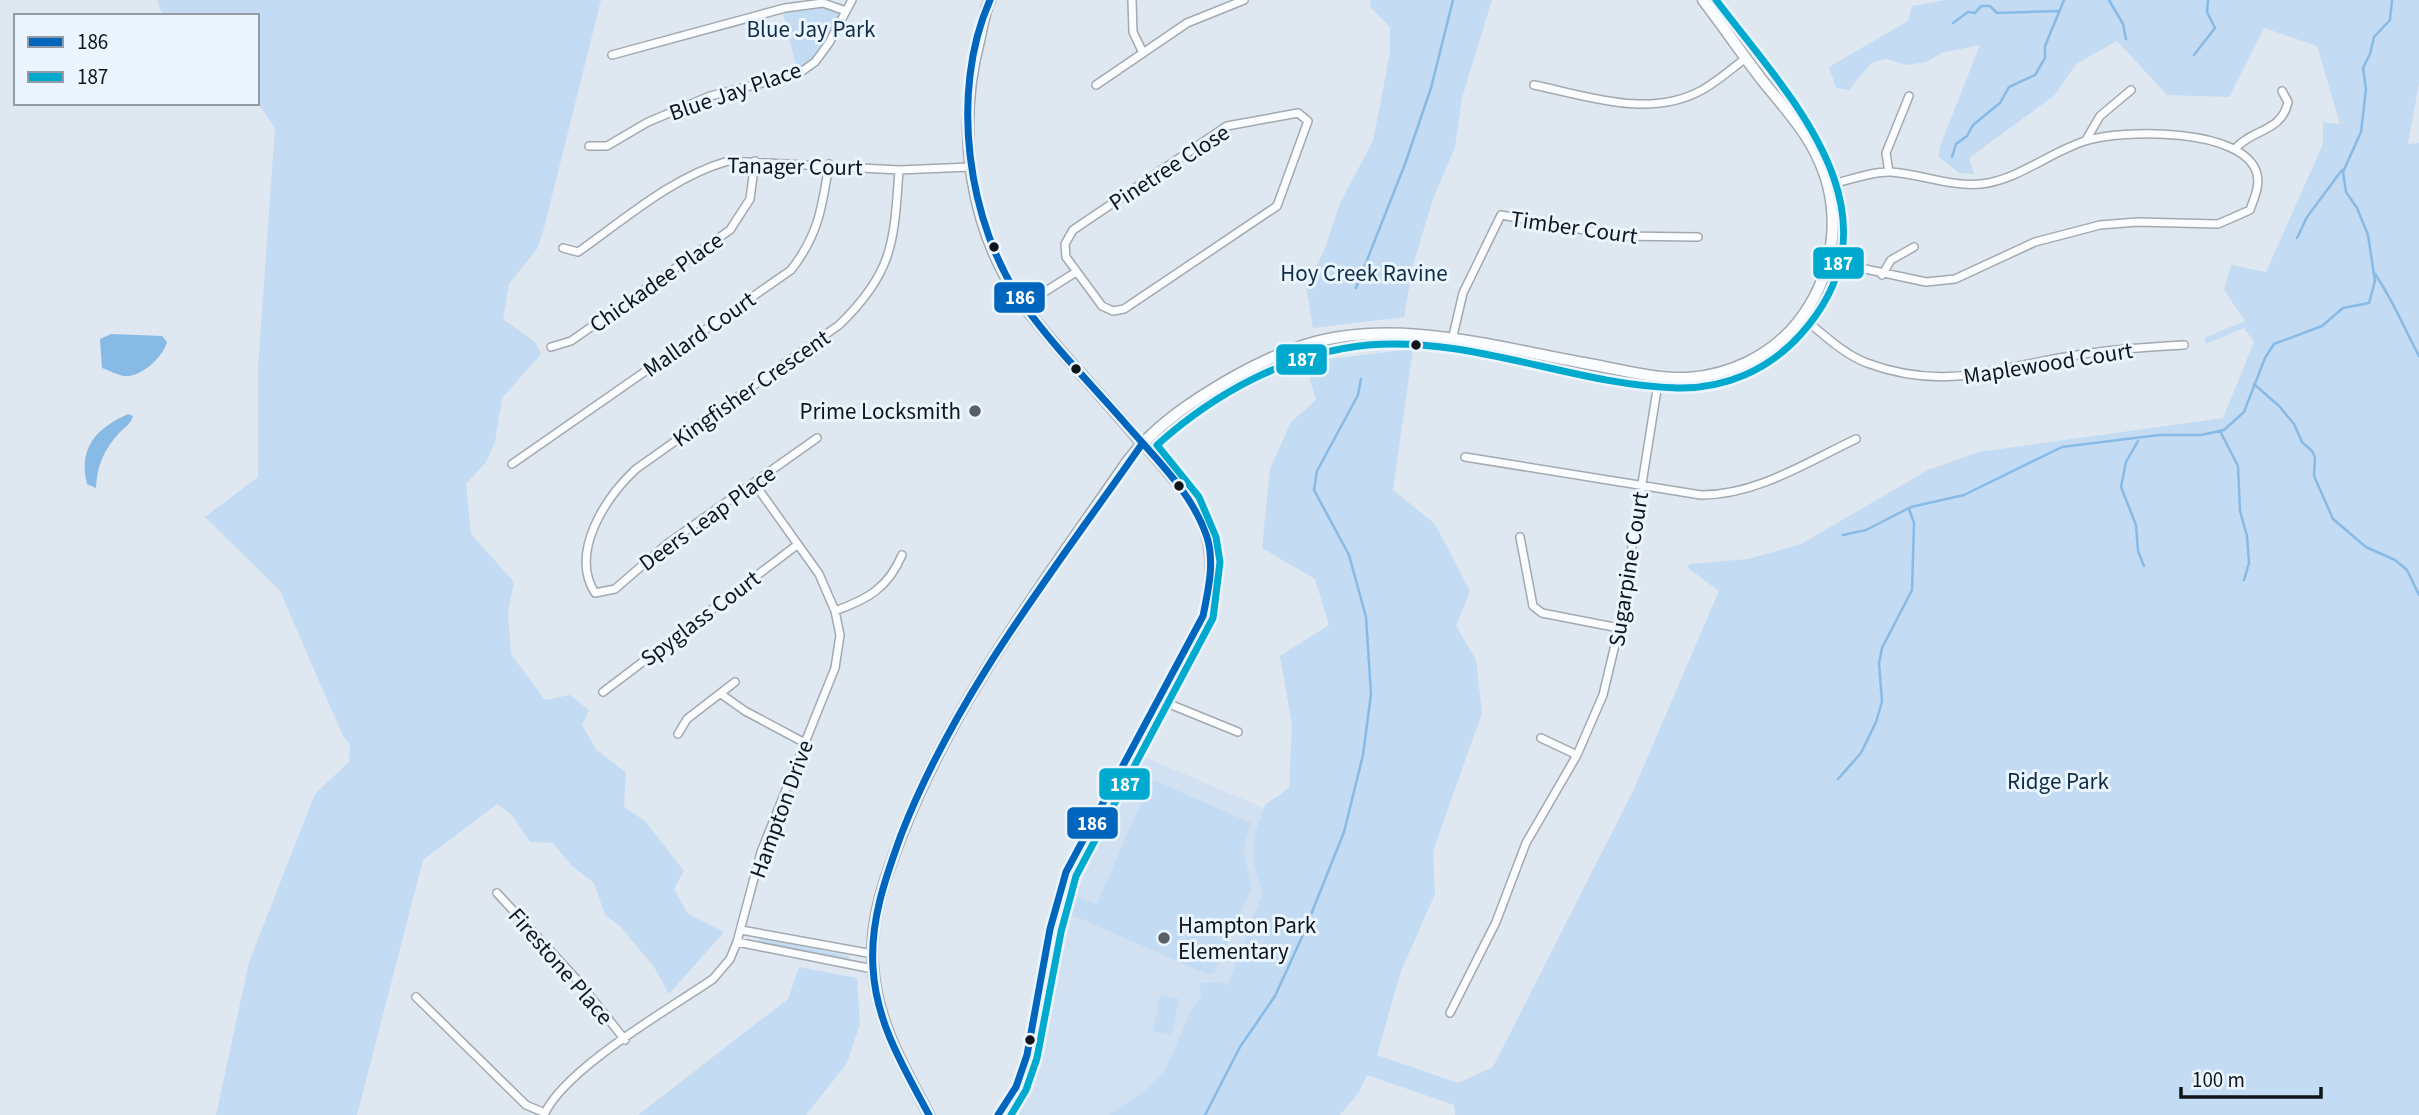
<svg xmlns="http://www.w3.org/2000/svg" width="2419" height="1115" font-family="'Source Sans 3',sans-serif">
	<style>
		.built { fill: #d1e1f1 }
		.green { fill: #c3dbf3 }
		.water { fill: #88bae6 }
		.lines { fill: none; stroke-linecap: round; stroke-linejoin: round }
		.stream { stroke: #88bae6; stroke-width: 2.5 }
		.minor-casing { stroke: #a2a9b0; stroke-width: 10 }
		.tertiary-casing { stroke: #a2a9b0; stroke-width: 13 }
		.minor { stroke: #fafcfd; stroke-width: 7 }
		.tertiary { stroke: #fafcfd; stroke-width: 10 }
		.bus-1-casing { stroke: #ebf5ff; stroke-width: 12 }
		.bus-2-casing { stroke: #ebf5ff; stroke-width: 12 }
		.bus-1 { stroke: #0065bd; stroke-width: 7 }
		.bus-2 { stroke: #00a9ce; stroke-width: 7 }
		.bus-dot { fill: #0f151b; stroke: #ebf5ff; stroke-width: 2.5 }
		.poi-dot { fill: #585f66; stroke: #ebf5ff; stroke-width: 2.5 }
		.labels { text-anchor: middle; stroke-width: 6; stroke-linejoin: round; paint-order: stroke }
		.park-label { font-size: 23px; fill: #112e47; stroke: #ebf5ff }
		.street-label { font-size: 23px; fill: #0f151b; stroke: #ebf5ff }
		.poi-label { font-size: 23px; fill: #0f151b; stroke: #ebf5ff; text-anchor: end }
		.line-badge { stroke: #ebf5ff; stroke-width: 2.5 }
		.badge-label { font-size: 19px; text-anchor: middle; font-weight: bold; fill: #fff }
	</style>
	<rect width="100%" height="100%" fill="#dfe8f1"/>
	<path class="built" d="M 1145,757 L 1292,820 L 1276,920 L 1134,1115 L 1018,1115 L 1036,1079 L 1074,893 Z"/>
	<path class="green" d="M 157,0 L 601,0 L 543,232 L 537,249 L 509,284 L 503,319 L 535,342 L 541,354 L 502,398 L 495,442 L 486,462 L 466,484 L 471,534 L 514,582 L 508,612 L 511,654 L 545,700 L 570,695 L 589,710 L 582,725 L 596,749 L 626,773 L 624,807 L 645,821 L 684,871 L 674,889 L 688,914 L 724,932 L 669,994 L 654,967 L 620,926 L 605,915 L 594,883 L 571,865 L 553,843 L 530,842 L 512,815 L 497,804 L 423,860 L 357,1115 L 216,1115 L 249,962 L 315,794 L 349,762 L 350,745 L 342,734 L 280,591 L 205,517 L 258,477 L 258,367 L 275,128 L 257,102 L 257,16 L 163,16 Z
		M 1371,0 L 1492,0 L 1462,98 L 1455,147 L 1433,199 L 1413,265 L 1404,317 L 1313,328 L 1306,286 L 1324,251 L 1340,203 L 1373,141 L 1390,53 L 1390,27 L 1370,7 Z
		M 1946,0 L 2419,0 L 2419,83 L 2408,144 L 2419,143 L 2419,1115 L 1455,1115 L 1454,1105 L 1367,1075 L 1359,1092 L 1340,1115 L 1108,1115 L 1145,1091 L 1164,1072 L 1192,1009 L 1202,997 L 1199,983 L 1222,982 L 1227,986 L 1263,893 L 1254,866 L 1254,837 L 1265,805 L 1289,788 L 1292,725 L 1280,656 L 1329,625 L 1315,579 L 1262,548 L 1270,469 L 1291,422 L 1316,400 L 1305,362 L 1413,349 L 1393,490 L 1435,524 L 1470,591 L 1456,626 L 1476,660 L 1482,713 L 1433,851 L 1435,894 L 1401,971 L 1377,1055 L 1458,1083 L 1493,1067 L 1634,789 L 1719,591 L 1688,568 L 1689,564 L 1748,559 L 1801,544 L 1928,470 L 1979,452 L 2223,418 L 2254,342 L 2244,328 L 2206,344 L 2204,338 L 2245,321 L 2224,290 L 2231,265 L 2266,272 L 2323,144 L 2323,122 L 2340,124 L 2317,46 L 2264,28 L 2229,97 L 2167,95 L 2117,41 L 2076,64 L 2055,95 L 1969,158 L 1974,174 L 1959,173 L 1939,157 L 1940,146 L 1980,45 L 1941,53 L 1927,62 L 1907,65 L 1886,59 L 1871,63 L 1849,90 L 1836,88 L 1829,67 L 1908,21 L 1912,6 Z
		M 823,3 L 846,11 L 829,43 L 798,74 L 782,9 Z
		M 1151,779 L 1251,823 L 1243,850 L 1252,887 L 1215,972 L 1209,975 L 1070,914 L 1078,897 L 1097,904 Z
		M 759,938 L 849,956 L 848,962 L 758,945 Z
		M 799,967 L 857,978 L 860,1024 L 847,1063 L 806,1115 L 638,1115 L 788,999 Z
		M 1160,995 L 1179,999 L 1172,1034 L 1153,1031 Z"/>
	<path class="water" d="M 111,334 L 162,336 L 167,342 C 163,357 141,378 124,376 C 117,375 109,370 102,368 L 100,339 Z
		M 128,414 L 133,416 C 131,424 125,427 119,433 C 104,450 97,465 96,488 L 87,484 C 78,447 97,428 128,414 Z"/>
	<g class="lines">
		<path class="stream" d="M 2109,0 L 2123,24 L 2126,39
			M 1953,23 L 1968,12 L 1975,13 L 1981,6 L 1990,6 L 1997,13 L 2058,11
			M 2194,55 L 2215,28 L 2207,12 L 2208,0
			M 1952,157 L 1956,144 L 1967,136 L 1973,125 L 2000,103 L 2009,87 L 2035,75 L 2045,58 L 2045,46 L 2064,0
			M 2297,238 L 2307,217 L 2342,170
			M 2375,274 C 2393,300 2404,328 2419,356
			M 1356,288 L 1405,164 L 1431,88 L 1453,0
			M 2254,384 L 2279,406 L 2294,424 L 2302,442 L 2312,451 L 2315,457 L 2314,476 L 2333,519 L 2366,547 L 2395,560 L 2407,570 L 2419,595
			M 2220,431 L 2238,466 L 2240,511 L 2247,536 L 2249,563 L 2244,580
			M 2138,441 L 2126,462 L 2121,487 L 2136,525 L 2138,551 L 2144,566
			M 1843,535 L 1866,530 L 1911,507 L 1964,495 L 2062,447 L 2159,435 L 2201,435 L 2224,430 L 2244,412 L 2265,358 L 2274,344 L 2322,326 L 2343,308 L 2369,303 L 2375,281 L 2368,235 L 2357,208 L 2346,192 L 2343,172 L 2361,132 L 2366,89 L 2363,68 L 2370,54 L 2374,37 L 2390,20 L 2392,0
			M 1838,779 L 1861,753 L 1876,722 L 1882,702 L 1879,663 L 1882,648 L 1912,590 L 1914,523 L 1909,509
			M 1205,1115 L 1240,1047 L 1275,996 L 1302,937 L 1344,832 L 1363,755 L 1371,694 L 1366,617 L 1349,555 L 1314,490 L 1317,471 L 1358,395 L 1361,379"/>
		<g class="minor-casing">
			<path id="minor" d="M 1132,0 L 1133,32 L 1143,53
				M 612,55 L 785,8 L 823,3 L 846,11
				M 1096,85 L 1187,23 L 1244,0
				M 1534,85 C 1588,96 1650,119 1702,90 C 1718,81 1731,69 1746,58
				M 1298,113 L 1308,121 L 1277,206 L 1124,309 L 1113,311 L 1102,306 L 1066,257 L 1065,244 L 1073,230 L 1227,126 Z
				M 2086,140 L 2100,116 L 2131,90
				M 589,146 L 607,146 L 648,122 L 710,96 L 798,74 L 815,62 L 829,43 L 852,0
				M 2236,148 C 2252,129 2282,132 2288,102 L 2282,91
				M 1889,172 L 1886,153 L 1909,96
				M 563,248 L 578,252 C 625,219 672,177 728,161 L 899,170 L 970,167
				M 1828,261 L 1926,282 L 1955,279 L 2035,242 L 2100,225 L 2137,222 L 2218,224 L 2250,210 C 2254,198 2260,187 2257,174 C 2245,127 2121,129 2085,141 C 2050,152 2018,180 1981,184 C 1951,187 1921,174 1891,172 C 1872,171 1847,181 1828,185
				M 1882,275 L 1891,260 L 1914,247
				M 1024,305 L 1076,272
				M 1802,317 C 1822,333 1843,354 1867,363 C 1948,393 2000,366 2077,355 C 2112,349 2148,347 2184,345
				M 1452,340 L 1463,293 L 1501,215 L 1618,236 L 1698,237
				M 551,347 L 571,341 L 730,230 L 750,199 L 755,161
				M 817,438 L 667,544 L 615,589 L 595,593 C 569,552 606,497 636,469 L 839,325 C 894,272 894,241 899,170
				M 1465,457 L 1701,495 C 1757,495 1807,462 1856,439
				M 512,464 L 791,270 C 819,234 822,207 829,164
				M 1520,537 L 1533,606 L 1542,613 L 1619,628
				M 835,611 C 868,599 888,588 902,555
				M 603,692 L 797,545
				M 721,694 L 745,711 L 805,743
				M 1157,699 L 1238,732
				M 678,734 L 687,719 L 735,682
				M 1541,738 L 1577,755
				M 497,893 L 579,982 L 625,1040
				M 741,930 L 873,954
				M 737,942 L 873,969
				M 416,997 L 526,1105 L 545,1113
				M 1450,1013 L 1496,922 L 1526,843 L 1577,755 L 1603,695 L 1619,628 L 1659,377
				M 544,1115 C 564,1069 669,1009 713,979 L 730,959 L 737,942 L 761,852 L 835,668 L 840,635 L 835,611 L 819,574 L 754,483
				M 998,1115 C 1029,1080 1031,1032 1039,988 C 1046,948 1053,910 1066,872 L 1203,616 C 1222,529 1196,507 1142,444"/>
		</g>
		<g class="tertiary-casing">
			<path id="tertiary" d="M 990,0 C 984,12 982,28 979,41 C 956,129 969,230 1024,306 C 1060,354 1104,397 1142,444
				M 929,1115 C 904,1067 877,1023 873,967 C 869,920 885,878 902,834 C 955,698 1045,581 1127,462 C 1154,426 1192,401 1230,379 C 1253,366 1280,353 1305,345 C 1394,317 1495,347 1584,363 C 1618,369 1653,379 1688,378 C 1730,375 1771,356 1798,322 C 1835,275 1844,211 1817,156 C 1804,128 1781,104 1762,80 C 1742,54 1723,26 1703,0"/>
		</g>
		<use href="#minor" class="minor"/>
		<use href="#tertiary" class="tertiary"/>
		<g class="bus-1-casing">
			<path id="bus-1" d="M 990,0 C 949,92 967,224 1024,305 C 1053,346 1091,384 1124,422 C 1155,458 1192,492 1207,537 C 1215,563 1208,591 1203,616 L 1066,872 L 1050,929 L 1027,1055 L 1016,1087 L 998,1115
				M 929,1115 C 904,1068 876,1023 873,968 C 870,921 885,879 901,835 C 957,691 1055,569 1142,444"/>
		</g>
		<g class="bus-2-casing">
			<path id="bus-2" d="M 1011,1115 L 1026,1090 L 1037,1058 L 1061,932 L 1076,876 L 1213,618 L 1220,562 L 1216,537 L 1199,497 L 1157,445 C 1216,392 1288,353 1368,345 C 1473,336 1573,385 1677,388 C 1725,389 1769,370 1801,334 C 1908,215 1789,96 1716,0"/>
		</g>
		<use href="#bus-1" class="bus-1"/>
		<use href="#bus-2" class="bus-2"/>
	</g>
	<g class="bus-dot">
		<circle cx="994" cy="247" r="6"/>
		<circle cx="1416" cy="345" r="6"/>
		<circle cx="1076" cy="369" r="6"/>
		<circle cx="1179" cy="486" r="6"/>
		<circle cx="1030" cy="1040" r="6"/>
	</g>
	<g class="poi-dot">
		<circle cx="975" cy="411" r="7"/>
		<circle cx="1164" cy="938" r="7"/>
	</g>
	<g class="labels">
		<g class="park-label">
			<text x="811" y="37">Blue Jay Park</text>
			<text x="1364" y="281">Hoy Creek Ravine</text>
			<text x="2058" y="789">Ridge Park</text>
		</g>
		<g class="street-label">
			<text transform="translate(735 91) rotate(-19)" y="8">Blue Jay Place</text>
			<text transform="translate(795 166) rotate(1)" y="8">Tanager Court</text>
			<text transform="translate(1169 167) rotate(-33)" y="8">Pinetree Close</text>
			<text transform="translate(1574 227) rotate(8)" y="8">Timber Court</text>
			<text transform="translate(656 282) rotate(-35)" y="8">Chickadee Place</text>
			<text transform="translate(699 334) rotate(-35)" y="8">Mallard Court</text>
			<text transform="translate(2048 363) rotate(-9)" y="8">Maplewood Court</text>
			<text transform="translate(751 388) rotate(-35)" y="8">Kingfisher Crescent</text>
			<text transform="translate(707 518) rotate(-36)" y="8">Deers Leap Place</text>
			<text transform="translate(1628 569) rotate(-81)" y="8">Sugarpine Court</text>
			<text transform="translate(700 618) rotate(-37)" y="8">Spyglass Court</text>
			<text transform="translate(781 809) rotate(-70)" y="8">Hampton Drive</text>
			<text transform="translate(561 966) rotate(49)" y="8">Firestone Place</text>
		</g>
		<g class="poi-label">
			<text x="961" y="419">Prime Locksmith</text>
			<text x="1178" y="933" text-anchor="start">Hampton Park<tspan x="1178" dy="26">Elementary</tspan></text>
		</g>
	</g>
	<g class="line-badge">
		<rect x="1812" y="246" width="53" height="34" rx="7" fill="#00a9ce"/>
		<rect x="993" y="281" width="53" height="33" rx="7" fill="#0065bd"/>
		<rect x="1275" y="343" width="53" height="33" rx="7" fill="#00a9ce"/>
		<rect x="1098" y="767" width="53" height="34" rx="7" fill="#00a9ce"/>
		<rect x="1066" y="806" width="53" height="34" rx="7" fill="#0065bd"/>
	</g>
	<g class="badge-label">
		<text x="1838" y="270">187</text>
		<text x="1020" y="304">186</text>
		<text x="1302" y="366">187</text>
		<text x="1125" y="791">187</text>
		<text x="1092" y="830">186</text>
	</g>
	<rect x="14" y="14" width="245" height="91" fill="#ebf5ff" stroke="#939ba4" stroke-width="2"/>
	<rect x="28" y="37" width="35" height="10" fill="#0065bd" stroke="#939ba4" stroke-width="2"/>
	<text x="77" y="49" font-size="21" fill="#0f151b">186</text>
	<rect x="28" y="72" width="35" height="10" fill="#00a9ce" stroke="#939ba4" stroke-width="2"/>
	<text x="77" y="84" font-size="21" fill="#0f151b">187</text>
	<path d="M2181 1087v10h140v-10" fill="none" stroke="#0f151b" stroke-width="3.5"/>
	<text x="2192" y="1087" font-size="21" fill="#0f151b" stroke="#ebf5ff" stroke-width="5" paint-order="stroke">100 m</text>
</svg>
